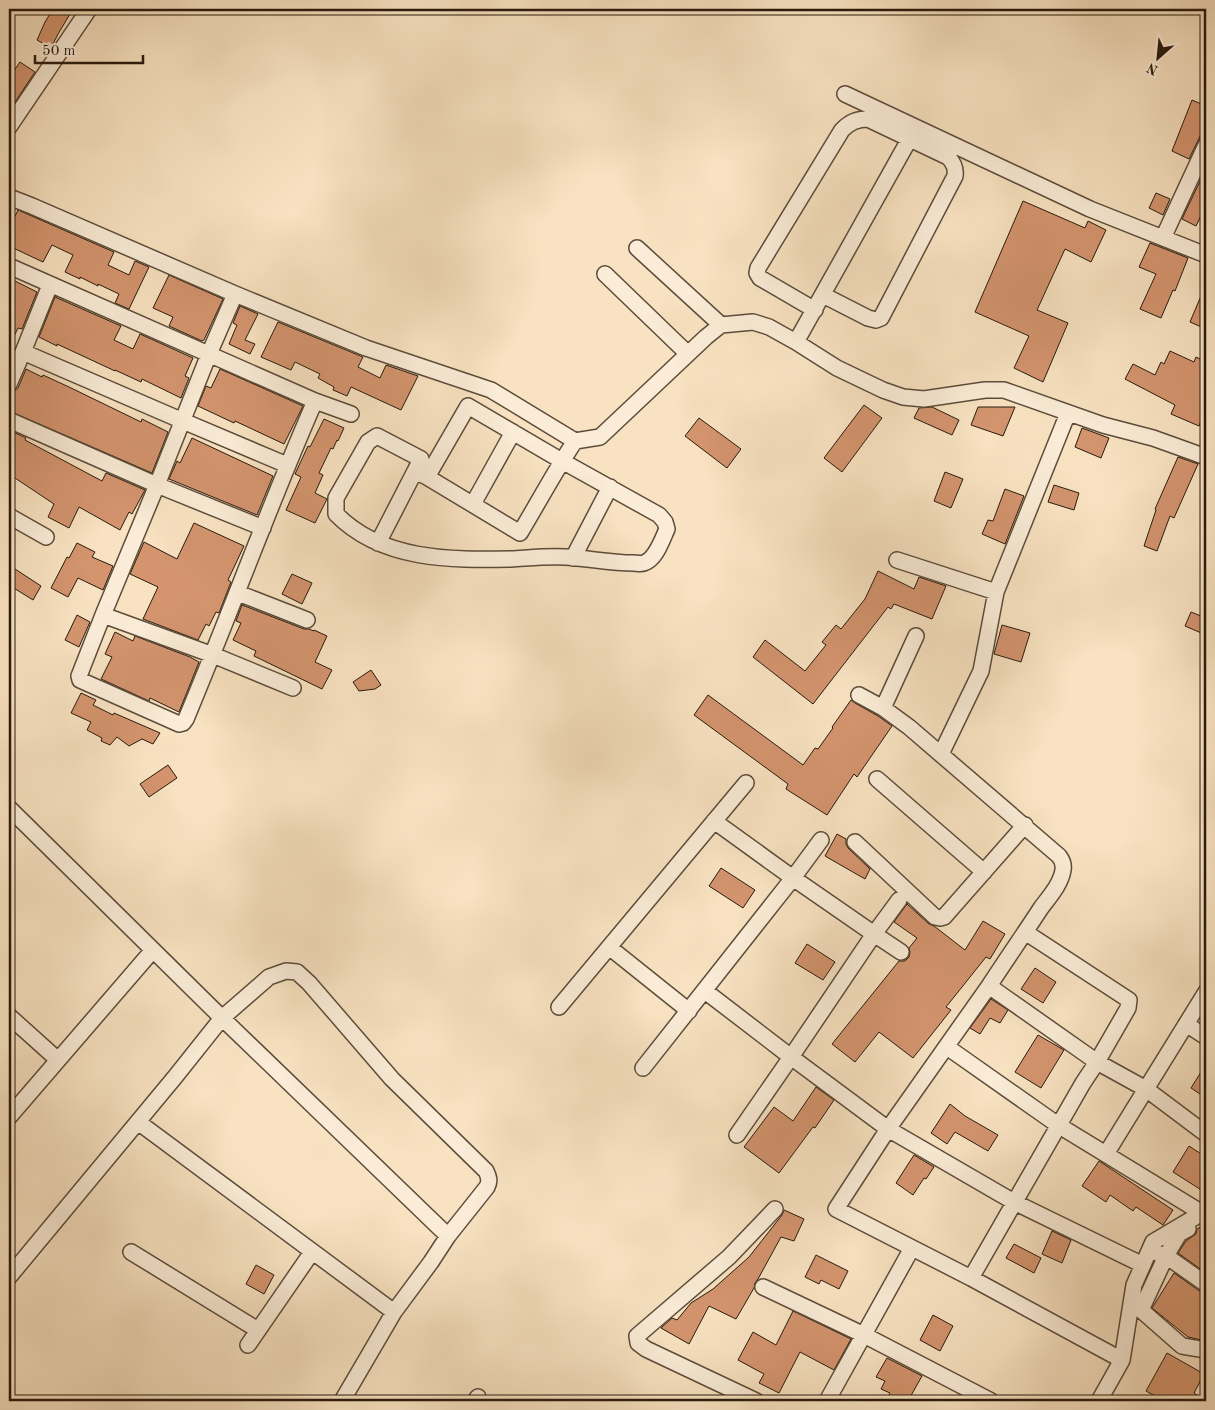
<svg xmlns="http://www.w3.org/2000/svg" width="1215" height="1410" font-family="'Old Standard TT',serif">
	<style>
		.building { fill: #d3946e; stroke: #281a0d }
		.lines { fill: none; stroke-linecap: round; stroke-linejoin: round }
		.minor-casing { stroke: #5c4c3a; stroke-width: 18 }
		.minor { stroke: #faecd7; stroke-width: 15 }
	</style>
	<rect width="100%" height="100%" fill="#f8e2c1"/>
	<filter id="stains"><feTurbulence type="fractalNoise" baseFrequency=".004" numOctaves="4"/><feColorMatrix values="0 0 0 0 .2 0 0 0 0 .09 0 0 0 0 .02 0 0 0 .5 -.17"/></filter>
	<radialGradient id="worn" r=".72"><stop offset=".6" stop-color="#630" stop-opacity="0"/><stop offset="1" stop-color="#630" stop-opacity=".3"/></radialGradient>
	<path class="building" d="M 53,9 L 73,9 L 58,34 L 51,48 L 37,40 L 45,22 Z
		M 20,62 L 35,72 L 15,102 L 9,98 L 9,78 Z
		M 1192,100 L 1206,106 L 1206,124 L 1189,159 L 1172,151 Z
		M 1201,179 L 1206,182 L 1206,205 L 1196,226 L 1182,219 Z
		M 1156,193 L 1170,199 L 1163,215 L 1149,208 Z
		M 1023,201 L 1085,228 L 1088,221 L 1106,230 L 1091,262 L 1065,249 L 1037,310 L 1068,323 L 1043,382 L 1014,368 L 1029,336 L 975,312 Z
		M 18,210 L 114,252 L 108,265 L 129,275 L 135,261 L 149,267 L 129,309 L 115,303 L 119,294 L 98,284 L 98,286 L 80,277 L 80,279 L 65,272 L 73,255 L 52,245 L 43,262 L 9,246 L 9,229 Z
		M 1150,243 L 1188,258 L 1175,291 L 1173,290 L 1161,318 L 1140,309 L 1156,274 L 1139,267 Z
		M 169,275 L 223,299 L 204,340 L 202,341 L 169,326 L 173,317 L 153,308 Z
		M 9,278 L 37,292 L 22,329 L 18,328 L 9,347 Z
		M 1206,284 L 1206,329 L 1190,322 Z
		M 55,297 L 121,326 L 114,340 L 133,349 L 140,334 L 193,358 L 185,376 L 189,378 L 181,398 L 142,379 L 141,382 L 115,370 L 115,371 L 57,344 L 57,346 L 39,337 Z
		M 240,306 L 258,314 L 245,340 L 255,344 L 250,354 L 229,344 L 237,325 L 233,323 Z
		M 278,322 L 363,357 L 358,367 L 380,378 L 386,365 L 418,376 L 401,410 L 351,387 L 347,396 L 333,390 L 334,387 L 318,378 L 320,374 L 295,362 L 291,370 L 261,357 Z
		M 1170,351 L 1194,362 L 1196,357 L 1206,362 L 1206,407 L 1199,426 L 1171,414 L 1175,405 L 1125,379 L 1133,364 L 1155,375 L 1161,362 L 1164,364 Z
		M 26,369 L 42,377 L 43,375 L 69,387 L 141,422 L 142,419 L 168,432 L 152,473 L 9,411 L 9,399 L 12,393 L 18,388 Z
		M 220,369 L 303,406 L 284,444 L 235,421 L 234,423 L 198,406 L 206,386 L 211,388 Z
		M 864,405 L 882,418 L 842,472 L 824,458 Z
		M 932,407 L 959,420 L 952,435 L 914,418 L 919,408 Z
		M 978,407 L 1015,407 L 1003,436 L 971,425 Z
		M 699,418 L 741,449 L 727,468 L 685,436 Z
		M 324,419 L 344,428 L 338,441 L 337,440 L 333,449 L 331,448 L 319,473 L 323,475 L 315,493 L 327,499 L 315,523 L 286,510 L 301,477 L 295,474 L 308,446 L 310,447 Z
		M 1082,428 L 1109,438 L 1101,458 L 1075,447 Z
		M 9,430 L 26,438 L 25,440 L 102,481 L 106,473 L 145,490 L 132,514 L 129,512 L 120,530 L 79,507 L 69,528 L 48,517 L 54,504 L 9,474 Z
		M 192,438 L 273,476 L 257,515 L 169,479 L 177,461 L 180,463 Z
		M 1178,457 L 1198,464 L 1174,518 L 1170,516 L 1157,551 L 1144,546 L 1156,510 L 1155,509 Z
		M 945,472 L 963,479 L 951,508 L 934,501 Z
		M 1054,485 L 1079,493 L 1074,510 L 1048,502 Z
		M 1005,489 L 1024,496 L 1005,544 L 982,534 L 988,520 L 993,521 Z
		M 194,523 L 244,546 L 228,580 L 231,582 L 219,613 L 216,612 L 209,626 L 206,624 L 198,640 L 143,619 L 158,587 L 130,574 L 144,542 L 177,559 Z
		M 77,543 L 95,552 L 92,557 L 113,566 L 103,590 L 78,578 L 68,597 L 51,588 L 67,557 L 69,558 Z
		M 9,565 L 41,586 L 33,600 L 9,585 Z
		M 878,571 L 914,589 L 919,577 L 946,586 L 932,619 L 894,604 L 891,609 L 888,607 L 813,704 L 753,657 L 765,640 L 805,671 L 826,645 L 822,642 L 836,625 L 841,629 L 865,599 Z
		M 292,574 L 312,583 L 302,604 L 282,594 Z
		M 242,605 L 304,629 L 309,629 L 314,631 L 314,630 L 327,636 L 315,662 L 332,670 L 322,689 L 254,656 L 256,651 L 233,640 L 241,623 L 236,621 Z
		M 1191,612 L 1206,618 L 1206,635 L 1185,626 Z
		M 77,615 L 90,622 L 79,647 L 65,640 Z
		M 1002,625 L 1030,633 L 1021,662 L 994,654 Z
		M 115,632 L 133,641 L 135,636 L 190,657 L 199,662 L 179,712 L 150,698 L 149,701 L 101,679 L 112,657 L 105,654 Z
		M 371,670 L 381,685 L 375,689 L 359,691 L 353,682 Z
		M 81,693 L 96,700 L 93,705 L 113,715 L 114,713 L 160,733 L 153,744 L 142,739 L 129,746 L 117,737 L 110,745 L 101,741 L 102,738 L 87,730 L 91,722 L 71,713 Z
		M 708,695 L 803,765 L 815,748 L 818,749 L 833,728 L 832,727 L 851,700 L 855,703 L 878,716 L 892,726 L 857,777 L 854,774 L 827,815 L 786,789 L 788,784 L 694,715 Z
		M 168,765 L 177,778 L 149,797 L 140,784 Z
		M 837,834 L 846,839 L 846,844 L 848,848 L 870,869 L 865,879 L 825,856 Z
		M 721,868 L 755,890 L 743,908 L 709,886 Z
		M 907,904 L 929,924 L 934,926 L 965,950 L 983,921 L 1005,934 L 990,959 L 986,957 L 946,1007 L 951,1010 L 913,1058 L 879,1032 L 855,1062 L 832,1044 L 899,961 L 905,961 L 909,957 L 910,952 L 909,948 L 917,938 L 894,922 Z
		M 807,944 L 835,962 L 823,980 L 795,963 Z
		M 1035,968 L 1056,982 L 1043,1003 L 1021,989 Z
		M 991,999 L 1008,1010 L 1000,1023 L 990,1018 L 980,1034 L 970,1028 Z
		M 1038,1035 L 1064,1050 L 1041,1088 L 1015,1072 Z
		M 1206,1064 L 1206,1098 L 1191,1088 Z
		M 816,1087 L 834,1100 L 815,1128 L 813,1127 L 779,1173 L 744,1147 L 774,1107 L 793,1121 Z
		M 950,1104 L 965,1116 L 998,1135 L 988,1151 L 955,1132 L 947,1144 L 931,1133 Z
		M 1189,1146 L 1206,1157 L 1206,1193 L 1173,1172 Z
		M 914,1155 L 934,1167 L 926,1179 L 924,1178 L 913,1195 L 896,1183 Z
		M 1099,1161 L 1173,1210 L 1163,1225 L 1136,1207 L 1133,1211 L 1110,1195 L 1106,1202 L 1082,1186 Z
		M 784,1210 L 804,1219 L 794,1241 L 781,1237 L 758,1279 L 755,1283 L 754,1288 L 736,1319 L 709,1306 L 689,1344 L 661,1328 L 672,1318 L 677,1320 L 691,1303 L 713,1289 L 749,1257 L 782,1215 Z
		M 1206,1224 L 1206,1273 L 1178,1253 L 1186,1241 L 1196,1234 L 1197,1229 Z
		M 1052,1231 L 1071,1240 L 1062,1263 L 1042,1254 Z
		M 1014,1244 L 1041,1258 L 1034,1273 L 1006,1258 Z
		M 816,1255 L 848,1271 L 839,1289 L 821,1280 L 819,1284 L 805,1277 Z
		M 256,1265 L 274,1275 L 264,1294 L 246,1284 Z
		M 1174,1273 L 1201,1292 L 1206,1293 L 1206,1341 L 1188,1337 L 1152,1308 Z
		M 793,1311 L 851,1339 L 834,1370 L 800,1352 L 779,1393 L 759,1383 L 764,1374 L 738,1360 L 753,1332 L 776,1345 Z
		M 933,1315 L 953,1326 L 940,1351 L 920,1340 Z
		M 1167,1353 L 1204,1374 L 1194,1393 L 1206,1401 L 1153,1401 L 1155,1396 L 1146,1391 Z
		M 887,1358 L 922,1376 L 908,1401 L 885,1401 L 890,1393 L 881,1389 L 885,1381 L 876,1377 Z"/>
	<g class="lines">
		<g class="minor-casing">
			<path id="minor" d="M 845,94 L 1090,209 L 1206,255
				M 9,127 L 89,9
				M 9,197 L 32,206 L 235,294 L 366,348 L 491,390 L 575,441 L 600,437 L 706,337 L 721,325 L 753,322 L 769,327 L 796,342 L 837,368 L 883,390 L 903,397 L 924,399 L 985,390 L 1004,390 L 1103,425 L 1153,438 L 1206,457
				M 1163,238 L 1206,145
				M 637,248 L 721,325
				M 9,266 L 315,401 L 351,414
				M 605,274 L 688,354
				M 235,294 L 209,354 L 157,485 L 263,528
				M 815,310 L 760,278 L 757,273 L 758,268 L 842,130 C 850,122 857,119 868,119 L 948,157 C 954,163 956,168 955,176 L 881,318 L 876,320 L 868,318 L 823,295
				M 796,342 L 910,138
				M 23,352 L 183,421 L 287,465
				M 9,384 L 23,352 L 50,285
				M 9,420 L 157,485 L 103,615 L 213,655 L 293,688
				M 427,477 L 415,471 L 421,459 L 377,436 L 368,442 L 336,498 L 336,514 C 382,561 451,560 511,559 C 529,558 547,556 565,557 C 587,558 610,563 633,563 C 636,563 641,564 644,563 C 656,559 662,540 667,529 L 665,522 L 659,515 L 562,461 L 468,406 L 427,477 L 520,533 C 538,503 555,471 575,441
				M 473,504 L 513,432
				M 9,516 L 46,537
				M 378,543 L 415,471
				M 573,558 L 610,487
				M 897,560 L 996,592
				M 238,593 L 307,620
				M 103,615 L 79,676 L 80,680 L 179,724 L 183,723 L 186,719 C 230,614 269,506 315,401
				M 859,695 L 883,708 L 909,727 L 1059,856 C 1062,860 1064,865 1063,870 C 1061,884 1049,897 1041,908 C 1024,934 1006,960 989,986 L 1097,1062 L 1128,1008 L 1129,1000 L 1025,932
				M 883,708 L 916,636
				M 941,754 L 981,671 L 996,592 L 1068,413
				M 877,779 L 984,872
				M 9,808 L 222,1018 L 448,1236
				M 714,821 L 793,878 L 821,840
				M 855,842 L 935,917 L 940,918 L 944,917 L 1025,825
				M 899,900 L 874,934 L 901,952
				M 609,947 L 689,1011
				M 989,986 L 888,1129 L 836,1209 L 971,1278 L 1122,1360 L 1099,1401
				M 705,991 L 791,1057 L 737,1135
				M 559,1007 L 746,783
				M 9,1016 L 58,1060
				M 1186,1024 L 1206,1037
				M 947,1047 L 1058,1125 L 1202,1213
				M 643,1068 L 793,878 L 874,934 L 791,1057 L 888,1129 L 1014,1202 L 1143,1265
				M 9,1117 L 153,950
				M 138,1122 L 394,1312
				M 1106,1154 L 1146,1089 L 1206,1134
				M 131,1252 L 258,1330
				M 1157,1253 L 1166,1256 L 1206,1284
				M 9,1277 L 175,1077 L 222,1018 L 269,977 L 286,971 L 297,972 L 309,983 L 392,1079 L 486,1171 C 489,1177 490,1181 487,1187 L 448,1236 L 431,1262 L 394,1312 L 342,1401
				M 971,1278 L 1083,1083 L 1097,1062 L 1146,1089 L 1206,992
				M 763,1287 L 864,1335 L 991,1401
				M 1141,1310 L 1166,1256 L 1179,1234 L 1188,1229
				M 1141,1310 L 1182,1346 L 1206,1350
				M 248,1345 L 312,1252
				M 1122,1360 L 1134,1285 L 1153,1242 L 1202,1213 L 1206,1212
				M 475,1401 L 478,1397
				M 756,1401 L 646,1349 L 638,1343 L 637,1336 L 729,1257 L 775,1209
				M 827,1401 L 912,1248"/>
		</g>
		<use href="#minor" class="minor"/>
	</g>
	<rect width="1215" height="1410" fill="none" stroke="#f8e2c1" stroke-width="30"/>
	<rect x="10" y="10" width="1195" height="1390" fill="none" stroke="#281a0d" stroke-width="2.5"/>
	<rect x="15" y="15" width="1185" height="1380" fill="none" stroke="#281a0d"/>
	<g transform="translate(1158 58) rotate(207)" stroke="#faecd7" stroke-width="4" paint-order="stroke">
	<path d="M0-4L9 19L0 12L-9 19Z" fill="#281a0d"/>
	<text y="-8" font-size="14" font-weight="bold" text-anchor="middle" fill="#281a0d">N</text>
	</g>
	<path d="M35 55v8h108v-8" fill="none" stroke="#281a0d" stroke-width="2.5"/>
	<text x="42" y="55" font-size="15" fill="#281a0d" stroke="#faecd7" stroke-width="4" paint-order="stroke">50 m</text>
	<rect width="100%" height="100%" filter="url(#stains)"/>
	<rect width="100%" height="100%" fill="url(#worn)"/>
</svg>
